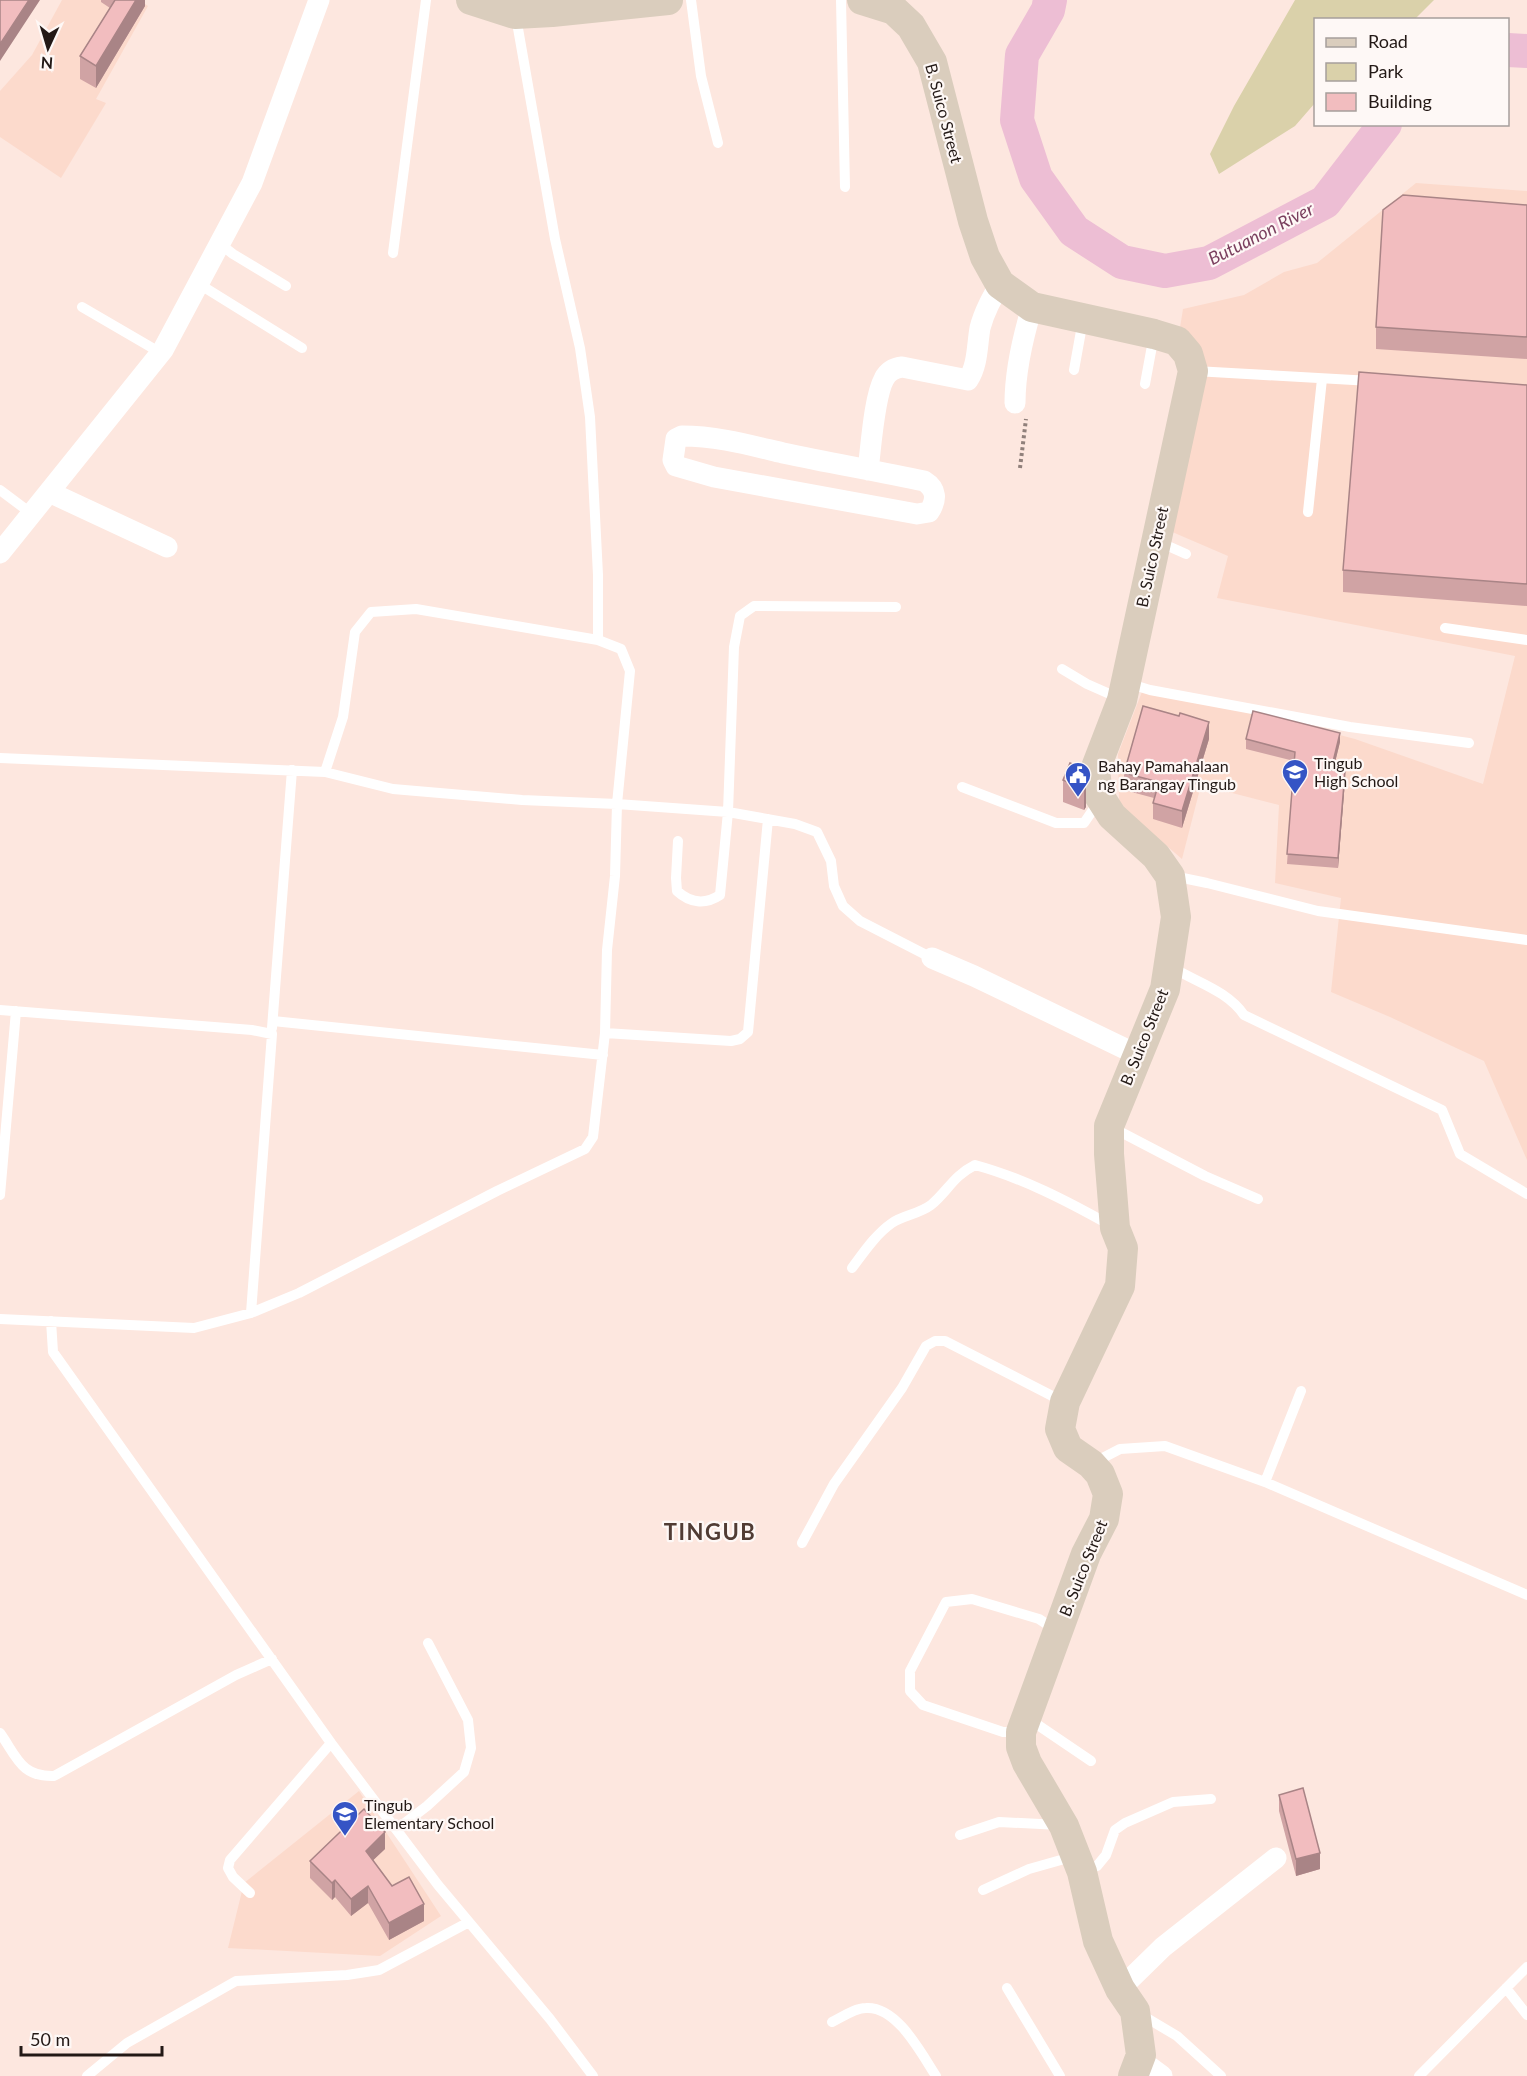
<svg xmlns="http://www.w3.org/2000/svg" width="1527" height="2076" font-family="Lato,sans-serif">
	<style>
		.built { fill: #fcdacc }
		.green { fill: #dad1aa }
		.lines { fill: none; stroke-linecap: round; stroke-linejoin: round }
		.river { stroke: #edbed4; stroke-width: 34 }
		.path { stroke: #90807b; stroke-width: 4; stroke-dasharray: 3 3; stroke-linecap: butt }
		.lane { stroke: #fff; stroke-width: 10 }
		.street { stroke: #fff; stroke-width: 21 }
		.secondary { stroke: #dacdbd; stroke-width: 30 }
		.wall { fill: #d0a3a4 }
		.shaded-wall { fill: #a98486 }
		.building { fill: #f2bdbf; stroke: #a98486; stroke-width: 1.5 }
		.labels { text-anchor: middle; stroke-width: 4.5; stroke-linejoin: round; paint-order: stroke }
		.street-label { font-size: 16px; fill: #231916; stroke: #fef8f6 }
		.poi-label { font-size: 16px; fill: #231916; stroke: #fef8f6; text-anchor: start }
		.water-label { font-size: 18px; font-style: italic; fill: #7b405f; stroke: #fef8f6 }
		.district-label { font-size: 22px; font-weight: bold; letter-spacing: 1.5px; fill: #513c34; stroke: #fef8f6 }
	</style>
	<rect width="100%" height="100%" fill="#fde7df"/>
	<path class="built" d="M 62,0 L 139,0 L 148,6 L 96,99 L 106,103 L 61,178 L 0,137 L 0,91 L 32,55 Z
		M 1416,183 L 1527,191 L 1527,1160 L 1484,1061 L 1390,1017 L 1331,992 L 1341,898 L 1275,883 L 1279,805 L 1201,785 L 1182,859 L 1119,805 L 1118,754 L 1145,684 L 1355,739 L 1483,784 L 1515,656 L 1217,598 L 1228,556 L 1170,531 L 1199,393 L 1177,346 L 1183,309 L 1244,295 L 1284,272 L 1317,263 Z
		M 359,1791 L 441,1916 L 380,1956 L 228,1948 L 244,1883 Z"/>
	<path class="green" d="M 1295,0 L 1434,0 L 1415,19 L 1316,20 L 1315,103 L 1295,126 L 1219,174 L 1210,154 L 1234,106 Z"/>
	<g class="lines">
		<path class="river" d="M 1050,0 L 1048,10 L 1022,55 L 1017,120 L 1036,178 L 1074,231 L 1122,262 L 1165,271 L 1209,263 L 1270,231 L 1325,202 L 1385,124
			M 1508,50 L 1527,51"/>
		<path class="path" d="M 1020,468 L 1026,419"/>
		<path class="lane" d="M 691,0 L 701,76 L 718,143
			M 841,0 L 845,187
			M 220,244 L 233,254 L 286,286
			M 393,253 L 426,0
			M 199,284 L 302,348
			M 82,307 L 161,353
			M 1074,370 L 1083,320
			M 1195,371 L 1371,381
			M 1145,384 L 1154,335
			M 0,490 L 32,514
			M 1308,512 L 1322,379
			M 1159,542 L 1186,554
			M 1445,628 L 1527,640
			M 1062,669 L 1087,684 L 1121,699
			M 1127,683 L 1150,690 L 1350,727 L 1469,743
			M 0,758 L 325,772 L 393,789 L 522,800 L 617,804 L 728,812 L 795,824 L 817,832 L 831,861 L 834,886 L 843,906 L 860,921 L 932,958
			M 325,772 L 343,717 L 355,632 L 371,612 L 416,609 L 598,640 L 598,575 L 590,417 L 580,348 L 555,239 L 516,17
			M 962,787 L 1056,823 L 1084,823 L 1099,801
			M 678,841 L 676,878 L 677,891 C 690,903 705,905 720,895 L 728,812 L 734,647 L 740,616 L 754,606 L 896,607
			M 1173,876 L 1207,883 L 1318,911 L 1527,940
			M 1170,966 C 1195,982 1227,990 1244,1015 L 1442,1110 L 1460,1154 L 1527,1194
			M 0,1010 L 252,1030 L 272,1034 L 251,1313
			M 273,1021 L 603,1055
			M 272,1028 L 292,770
			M 605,1033 L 731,1041 L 740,1039 L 748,1032 L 768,819
			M 1113,1128 L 1205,1176 L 1258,1199
			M 0,1195 L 16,1011
			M 852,1268 C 864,1252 876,1234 892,1223 C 904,1215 919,1214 931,1205 C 948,1191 953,1176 975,1165 C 1023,1178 1067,1201 1110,1225
			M 0,1319 L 194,1328 L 251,1313 L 299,1293 L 497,1191 L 585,1149 L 593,1137 L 605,1033 L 607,950 L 615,876 L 617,804 L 630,671 L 621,649 L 598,640
			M 51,1321 L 53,1352 L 331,1743 L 438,1885 L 550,2019 L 593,2076
			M 1093,1463 L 1120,1449 L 1165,1446 L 1265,1482 L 1527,1595
			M 1265,1482 L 1301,1391
			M 802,1543 L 834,1484 L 902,1388 L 926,1346 L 935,1341 L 945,1341 L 1062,1401
			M 1029,1719 L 1091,1761
			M 1019,1732 L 1003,1732 L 923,1705 L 910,1691 L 910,1671 L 946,1602 L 972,1599 L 1039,1619 L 1057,1631
			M 0,1733 C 17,1757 21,1777 54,1776 L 236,1675 L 272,1659
			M 397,1829 L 427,1806 L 464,1772 L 471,1748 L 468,1720 L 428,1643
			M 960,1835 L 999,1822 L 1060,1825
			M 1082,1871 L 1097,1866 L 1106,1855 L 1115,1830 L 1125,1823 L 1173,1802 L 1211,1799
			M 983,1890 L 1029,1869 L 1075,1856
			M 250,1893 L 233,1877 L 228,1868 L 230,1860 L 331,1743
			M 1007,1988 L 1060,2076
			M 1506,1988 L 1527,2015
			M 1140,2014 L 1177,2036 L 1221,2076
			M 832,2022 C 842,2017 855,2008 866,2008 C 897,2006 921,2053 936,2076
			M 87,2076 L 127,2043 L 236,1981 L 347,1975 L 379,1970 L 469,1922
			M 1419,2076 L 1527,1967"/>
		<path class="street" d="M 1015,403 C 1015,371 1023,337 1032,307
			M 682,436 C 717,436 749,445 783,453 C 830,463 877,471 924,481 C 937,489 937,500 929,512 L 917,514 L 714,477 L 676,466 L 673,460 L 676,439 Z
			M 868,470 C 871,448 874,397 884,379 C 888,371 894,368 902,367 L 968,380 C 978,365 977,345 980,328 C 984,312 992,298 1000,284
			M 49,492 L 167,547
			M 0,553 L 163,350 L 252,183 L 319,0
			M 932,958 L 974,976 L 1138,1055
			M 1120,1989 L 1163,1947 L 1276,1858
			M 1139,2059 L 1162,2076"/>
		<path class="secondary" d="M 471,0 L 515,14 L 552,12 L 668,0
			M 862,0 L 894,10 L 911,26 L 932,62 L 973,221 L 985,257 L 1000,284 L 1032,307 L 1154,334 L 1177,341 L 1188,354 L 1193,371 L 1122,700 L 1095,770 L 1098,794 L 1112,816 L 1156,856 L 1170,876 L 1176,917 L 1165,989 L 1109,1126 L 1109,1154 L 1115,1228 L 1123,1248 L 1120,1286 L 1065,1402 L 1060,1429 L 1068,1448 L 1091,1464 L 1100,1474 L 1108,1494 L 1104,1519 L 1086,1554 L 1021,1732 L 1021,1747 L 1027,1763 L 1064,1826 L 1082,1872 L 1098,1941 L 1120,1989 L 1135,2011 L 1141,2055 L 1133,2076"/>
	</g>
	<path class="wall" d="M 101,0 L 145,0 L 145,6 L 96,88 L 80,79 L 80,56 L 110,8 L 101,2 Z
		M 1527,205 L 1527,359 L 1376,349 L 1376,327 Z
		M 1527,385 L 1527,606 L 1343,592 L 1343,570 Z
		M 1209,739 L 1182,828 L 1153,819 L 1153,803 L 1154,798 L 1124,790 L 1124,773 Z
		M 1246,739 L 1340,742 L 1333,770 L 1345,781 L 1338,868 L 1287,864 L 1294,761 L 1246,749 Z
		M 1063,780 L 1086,785 L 1086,807 L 1084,810 L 1063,802 Z
		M 1279,1795 L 1320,1869 L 1296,1876 L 1279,1811 Z
		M 385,1849 L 373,1860 L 392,1886 L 424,1921 L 389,1940 L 368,1903 L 351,1916 L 335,1897 L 332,1900 L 310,1878 L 310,1861 Z"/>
	<path class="shaded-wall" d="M 29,0 L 40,0 L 0,61 L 0,44 Z
		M 136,0 L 145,0 L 145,6 L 96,88 L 96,66 Z
		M 1209,722 L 1209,739 L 1182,828 L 1182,811 Z
		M 1340,733 L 1340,742 L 1331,779 L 1331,770 Z
		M 1345,771 L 1345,781 L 1338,868 L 1338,858 Z
		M 1086,785 L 1086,807 L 1084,810 L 1084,788 Z
		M 385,1832 L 385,1849 L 366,1867 L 366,1851 Z
		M 1320,1853 L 1320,1869 L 1296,1876 L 1296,1859 Z
		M 335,1880 L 335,1897 L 332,1900 L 332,1883 Z
		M 368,1886 L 368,1903 L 351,1916 L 351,1899 Z
		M 424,1904 L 424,1921 L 389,1940 L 389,1923 Z"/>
	<path class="building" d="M 0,0 L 29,0 L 0,44 Z
		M 115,0 L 136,0 L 96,66 L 80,56 Z
		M 1403,195 L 1527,205 L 1527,337 L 1376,327 L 1383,210 Z
		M 1359,372 L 1527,385 L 1527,584 L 1343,570 Z
		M 1143,706 L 1179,716 L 1180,713 L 1209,722 L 1182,811 L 1153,803 L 1159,782 L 1124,773 Z
		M 1253,711 L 1340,733 L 1331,770 L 1345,771 L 1338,858 L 1287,854 L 1295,752 L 1246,739 Z
		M 1070,763 L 1080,767 L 1086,785 L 1084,788 L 1063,780 Z
		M 1303,1788 L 1320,1853 L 1296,1859 L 1279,1795 Z
		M 364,1809 L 385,1832 L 366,1851 L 392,1886 L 409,1877 L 424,1904 L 389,1923 L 368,1886 L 351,1899 L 335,1880 L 332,1883 L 310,1861 Z"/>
	<defs>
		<g id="school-pin" transform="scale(1.35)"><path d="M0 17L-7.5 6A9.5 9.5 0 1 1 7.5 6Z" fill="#3554c5" stroke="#fef8f6"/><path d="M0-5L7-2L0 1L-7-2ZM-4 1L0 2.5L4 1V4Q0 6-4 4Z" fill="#fff"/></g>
		<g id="civic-pin" transform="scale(1.35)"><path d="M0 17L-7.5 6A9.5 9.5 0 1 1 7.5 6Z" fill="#3554c5" stroke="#fef8f6"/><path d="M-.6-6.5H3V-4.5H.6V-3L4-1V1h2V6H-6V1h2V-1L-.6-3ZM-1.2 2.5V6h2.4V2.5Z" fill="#fff"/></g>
	</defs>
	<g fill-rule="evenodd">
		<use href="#school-pin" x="1295" y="772"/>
		<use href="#civic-pin" x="1078" y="775"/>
		<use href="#school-pin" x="345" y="1814"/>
	</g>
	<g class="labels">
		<g class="street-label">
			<text transform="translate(944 113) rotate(75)" y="6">B. Suico Street</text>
			<text transform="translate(1152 557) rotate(-78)" y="6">B. Suico Street</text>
			<text transform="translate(1144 1037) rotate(-68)" y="6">B. Suico Street</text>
			<text transform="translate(1083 1568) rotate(-68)" y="6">B. Suico Street</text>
		</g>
		<g class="poi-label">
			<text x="1314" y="769">Tingub<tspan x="1314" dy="18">High School</tspan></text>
			<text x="1098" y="772">Bahay Pamahalaan<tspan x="1098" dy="18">ng Barangay Tingub</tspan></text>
			<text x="364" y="1811">Tingub<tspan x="364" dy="18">Elementary School</tspan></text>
		</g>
		<g class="water-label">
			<text transform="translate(1261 234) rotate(-27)" y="6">Butuanon River</text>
		</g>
		<g class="district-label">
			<text x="710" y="1540">TINGUB</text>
		</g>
	</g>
	<rect x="1314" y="18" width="195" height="108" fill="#fef8f6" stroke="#a69f9c" stroke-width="1.5"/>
	<rect x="1326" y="38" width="30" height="9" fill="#dacdbd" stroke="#a69f9c" stroke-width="1.5"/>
	<text x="1368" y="48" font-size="18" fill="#231916">Road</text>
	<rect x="1326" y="63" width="30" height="18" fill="#dad1aa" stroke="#a69f9c" stroke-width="1.5"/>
	<text x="1368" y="78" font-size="18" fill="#231916">Park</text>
	<rect x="1326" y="93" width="30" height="18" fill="#f2bdbf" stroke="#a69f9c" stroke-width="1.5"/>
	<text x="1368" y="108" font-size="18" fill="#231916">Building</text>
	<g transform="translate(48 48) rotate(184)" stroke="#fef8f6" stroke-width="4.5" paint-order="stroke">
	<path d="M0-4.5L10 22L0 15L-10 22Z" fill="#231916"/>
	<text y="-9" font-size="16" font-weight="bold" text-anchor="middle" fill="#231916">N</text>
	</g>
	<path d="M21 2046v9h141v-9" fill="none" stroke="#231916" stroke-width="3"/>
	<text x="30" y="2046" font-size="18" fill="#231916" stroke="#fef8f6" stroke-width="4.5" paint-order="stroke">50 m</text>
</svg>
